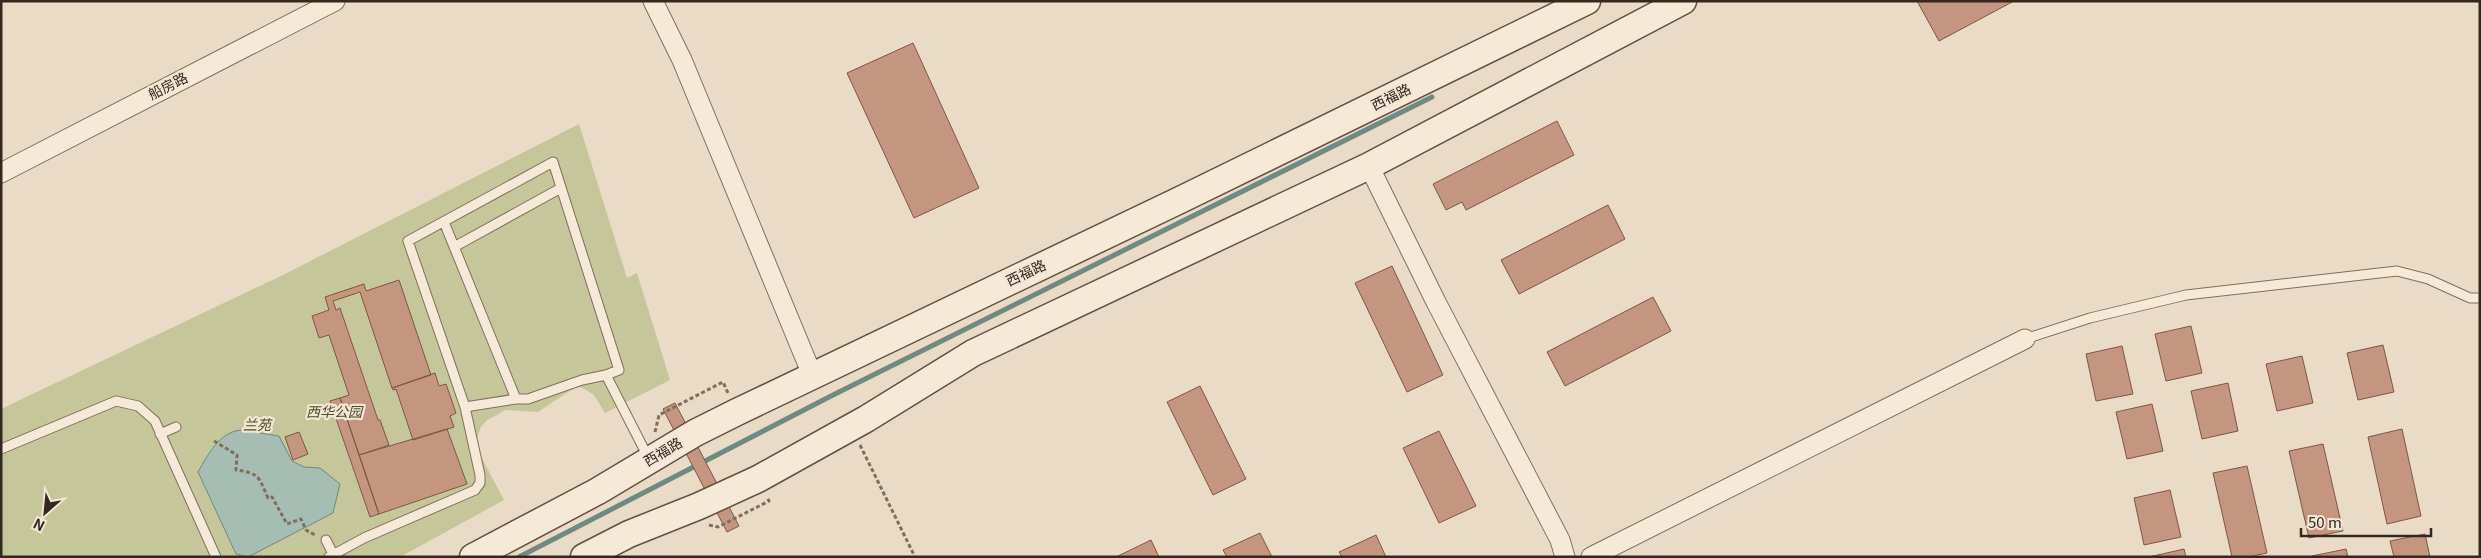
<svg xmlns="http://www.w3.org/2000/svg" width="2481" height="558" font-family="Georgia,'Noto Sans SC',serif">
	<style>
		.green { fill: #c5c69a }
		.water { fill: #a6bdb4; stroke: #6e8a81 }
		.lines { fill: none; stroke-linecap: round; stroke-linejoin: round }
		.stream { stroke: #6e8a81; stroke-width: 5 }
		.building { fill: #c4957f; stroke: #7f5745 }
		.service-casing { stroke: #826e5d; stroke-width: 11 }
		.minor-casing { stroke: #826e5d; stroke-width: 21 }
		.secondary-casing { stroke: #644f40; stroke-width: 29 }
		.path { stroke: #826e5d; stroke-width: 3; stroke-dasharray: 4 2.5; stroke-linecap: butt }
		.service { stroke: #f5ead7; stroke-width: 9 }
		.minor { stroke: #f5ead7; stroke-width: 19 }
		.secondary { stroke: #f5ead7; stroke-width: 26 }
		.labels { text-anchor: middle; stroke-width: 4.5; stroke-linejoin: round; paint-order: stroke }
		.street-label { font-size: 14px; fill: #34281f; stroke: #f2e6d4 }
		.park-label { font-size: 14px; font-style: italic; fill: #484e28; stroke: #f2e6d4 }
	</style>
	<rect width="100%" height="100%" fill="#e9dbc5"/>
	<path class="green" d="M 579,124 L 627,278 L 637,273 L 670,380 L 605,413 L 594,395 L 581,387 L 574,388 L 538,412 L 505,410 L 486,421 L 481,427 L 478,435 L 477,449 L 504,500 L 400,557 L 1,557 L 1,409 L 283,275 Z"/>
	<path class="water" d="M 241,430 L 279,436 L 292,461 L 304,467 L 320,468 L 340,484 L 333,513 L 248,557 L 236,554 L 198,472 C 208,455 219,432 241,430 Z"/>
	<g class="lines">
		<path class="stream" d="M 519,557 L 833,395 L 1432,97"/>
	</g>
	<path class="building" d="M 1917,1 L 2014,1 L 1939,41 Z
		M 913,43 L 979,188 L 914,218 L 847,73 Z
		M 1557,121 L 1574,155 L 1466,210 L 1462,202 L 1446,210 L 1433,184 Z
		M 1608,205 L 1625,239 L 1519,294 L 1501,260 Z
		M 1392,266 L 1443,375 L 1407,392 L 1355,283 Z
		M 399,280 L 431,375 L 392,388 L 360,292 L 333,301 L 336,310 L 340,308 L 378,420 L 380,420 L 389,445 L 359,455 L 340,398 L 349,395 L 329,335 L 319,338 L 312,316 L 329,310 L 325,297 L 364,284 L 366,291 Z
		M 1653,297 L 1671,331 L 1565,386 L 1547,352 Z
		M 2191,326 L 2202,373 L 2166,381 L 2155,334 Z
		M 2383,345 L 2394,392 L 2358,400 L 2347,353 Z
		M 2122,346 L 2133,394 L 2096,401 L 2086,354 Z
		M 2302,356 L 2313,403 L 2277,411 L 2266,364 Z
		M 435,373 L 439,386 L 446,384 L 456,413 L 450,416 L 454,427 L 413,440 L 396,389 L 393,390 L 392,388 Z
		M 2228,383 L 2238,431 L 2202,439 L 2191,391 Z
		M 1200,386 L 1246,479 L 1213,495 L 1167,402 Z
		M 340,398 L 379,514 L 370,517 L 330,401 Z
		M 675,403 L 739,526 L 727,532 L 663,409 Z
		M 2152,404 L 2163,451 L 2127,459 L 2116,412 Z
		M 447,429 L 467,484 L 379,514 L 359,455 Z
		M 2402,429 L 2421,516 L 2387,524 L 2368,437 Z
		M 1439,431 L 1476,506 L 1439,523 L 1403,448 Z
		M 299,432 L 308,454 L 293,460 L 285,437 Z
		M 2323,444 L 2343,531 L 2309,538 L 2289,451 Z
		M 2247,466 L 2267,553 L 2248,557 L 2232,557 L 2213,473 Z
		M 2170,490 L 2181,537 L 2144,545 L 2134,498 Z
		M 1260,533 L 1272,557 L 1227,557 L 1223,550 Z
		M 2425,534 L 2430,557 L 2394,557 L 2390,541 Z
		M 1376,535 L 1386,557 L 1342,557 L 1339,552 Z
		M 1151,540 L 1159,557 L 1116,557 Z
		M 2184,549 L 2186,557 L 2149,557 Z
		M 2346,549 L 2348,557 L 2312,557 L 2312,556 Z"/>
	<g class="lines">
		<g class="service-casing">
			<path id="service" d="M 444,222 L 516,399
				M 454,247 L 561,188
				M 2025,339 L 2090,318 L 2186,295 L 2397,271 L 2428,279 L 2470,298 L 2480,298
				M 606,375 L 648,457
				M 160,434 L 176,427
				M 1,449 L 116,401 L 138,406 L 155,421 L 216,557
				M 326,540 L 333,554
				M 329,557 L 364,538 L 475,490 L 480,483 L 480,475 L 465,407 L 516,399 L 528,399 L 582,380 L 606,375 L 619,370 L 553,162 L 408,241 L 465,407"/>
		</g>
		<g class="minor-casing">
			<path id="minor" d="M 653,1 L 682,60 L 813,377
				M 1369,166 L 1436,302 L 1560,540 L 1565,557
				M 1,173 L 335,1
				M 1591,557 L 2025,339"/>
		</g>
		<g class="secondary-casing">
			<path id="secondary" d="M 473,557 L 598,491 L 695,433 L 737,412 L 1180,200 L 1587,1
				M 584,557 L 629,534 L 699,506 L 758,479 L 866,419 L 973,353 L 1369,166 L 1683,1"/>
		</g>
		<path class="path" d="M 655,432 L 659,415 L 723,382 L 728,393
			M 214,441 L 237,455 L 236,470 C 260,473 259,478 268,498 L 272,497 L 287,524 L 301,519 L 306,530 L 315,535
			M 860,445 L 915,557
			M 709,525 L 718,527 L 769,501 L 767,497"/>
		<use href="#service" class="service"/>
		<use href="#minor" class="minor"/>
		<use href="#secondary" class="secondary"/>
	</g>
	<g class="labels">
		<g class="street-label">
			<text transform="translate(168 86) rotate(-27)" y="5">船房路</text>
			<text transform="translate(1391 97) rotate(-26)" y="5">西福路</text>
			<text transform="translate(1026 273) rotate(-25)" y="5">西福路</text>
			<text transform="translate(663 452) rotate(-31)" y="5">西福路</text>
		</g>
		<g class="park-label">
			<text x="334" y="417">西华公园</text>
			<text x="257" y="430">兰苑</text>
		</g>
	</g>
	<rect width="2481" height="558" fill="none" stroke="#34281f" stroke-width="5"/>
	<g transform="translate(45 513) rotate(207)" stroke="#f2e6d4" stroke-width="4" paint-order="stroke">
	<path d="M0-4L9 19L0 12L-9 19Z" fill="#34281f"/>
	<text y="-8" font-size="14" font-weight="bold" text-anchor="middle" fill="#34281f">N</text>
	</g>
	<path d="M2301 528v8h130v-8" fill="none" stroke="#34281f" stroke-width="2.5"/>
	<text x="2308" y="528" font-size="15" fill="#34281f" stroke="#f2e6d4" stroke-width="4" paint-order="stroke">50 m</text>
</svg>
